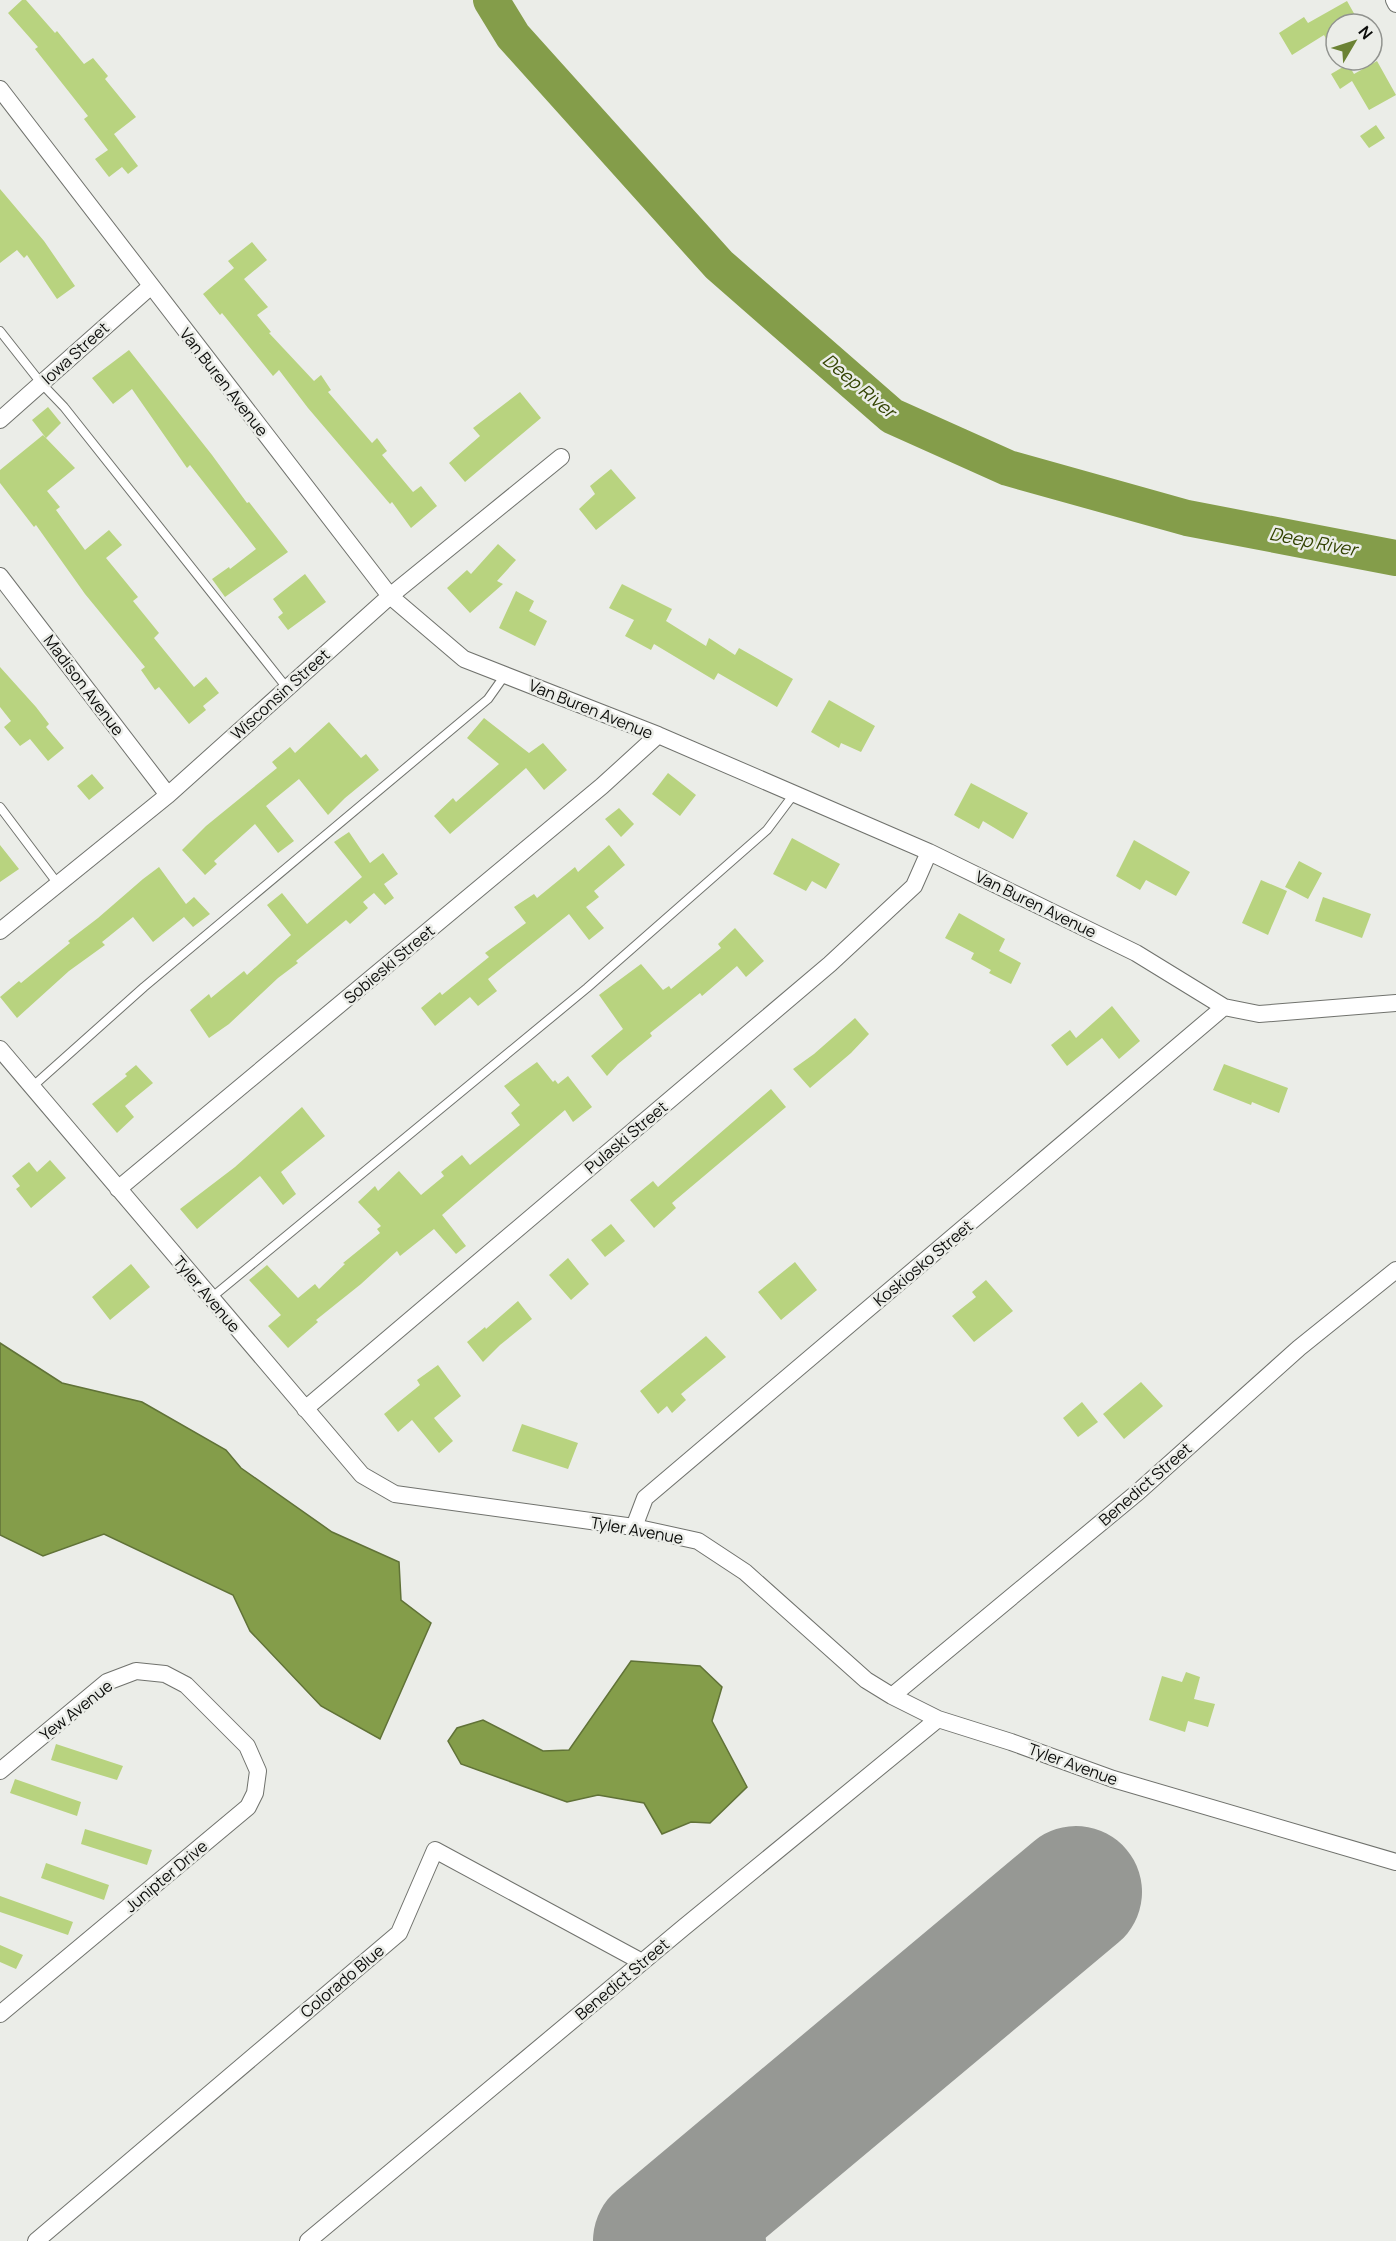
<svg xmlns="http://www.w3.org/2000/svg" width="1396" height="2241" font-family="Manrope,sans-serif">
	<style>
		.water { fill: #849d4a; stroke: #607237; stroke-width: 1.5 }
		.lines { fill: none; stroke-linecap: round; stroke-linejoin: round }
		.river { stroke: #849d4a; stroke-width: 36 }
		.taxiway { stroke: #969894; stroke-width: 52 }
		.runway { stroke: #969894; stroke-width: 132 }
		.building { fill: #b8d37f }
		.lane-casing { stroke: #70726d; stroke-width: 10 }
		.street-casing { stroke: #70726d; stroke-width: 18 }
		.lane { stroke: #fff; stroke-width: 8 }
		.street { stroke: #fff; stroke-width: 16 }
		.labels { text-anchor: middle; stroke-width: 5; stroke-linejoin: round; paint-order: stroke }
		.street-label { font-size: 16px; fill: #0b0c0a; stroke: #ebede8 }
		.water-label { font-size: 18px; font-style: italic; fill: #324201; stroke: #ebede8 }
	</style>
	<rect width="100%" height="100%" fill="#ebede8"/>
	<path class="water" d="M 0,1343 L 62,1383 L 142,1402 L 226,1450 L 241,1468 L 332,1532 L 399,1562 L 401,1600 L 431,1623 L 380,1739 L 321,1706 L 250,1631 L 233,1595 L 104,1534 L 43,1556 L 0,1535 Z
		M 631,1661 L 700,1666 L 722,1687 L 712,1721 L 747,1787 L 710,1823 L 691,1822 L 662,1834 L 644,1803 L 598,1795 L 567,1802 L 461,1764 L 448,1741 L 457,1728 L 483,1720 L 543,1751 L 569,1750 Z"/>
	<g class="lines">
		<path class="river" d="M 491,0 L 513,36 L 719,265 L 892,416 L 1008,468 L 1187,518 L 1396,558"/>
		<path class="taxiway" d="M 702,2205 L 740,2241"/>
		<path class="runway" d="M 659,2241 L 1076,1892"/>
	</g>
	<path class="building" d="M 22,0 L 26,0 L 55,33 L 57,31 L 84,64 L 93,58 L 108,76 L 105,79 L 136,117 L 114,134 L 138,166 L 128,174 L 122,167 L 109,177 L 95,159 L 108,150 L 84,119 L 88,116 L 35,49 L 38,47 L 8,13 Z
		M 1347,1 L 1360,24 L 1336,24 L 1336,57 L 1324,35 L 1292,55 L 1279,33 L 1304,17 L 1308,23 Z
		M 1377,61 L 1396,95 L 1369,110 L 1352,81 L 1340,89 L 1331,74 L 1348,64 L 1354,74 Z
		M 1376,125 L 1385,138 L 1369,148 L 1360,136 Z
		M 0,189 L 44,241 L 75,286 L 57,299 L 27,255 L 24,258 L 17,250 L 0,263 Z
		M 252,242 L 267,260 L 244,279 L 268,307 L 257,315 L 271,332 L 269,333 L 314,381 L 321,375 L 331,390 L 328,392 L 372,443 L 377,438 L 387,451 L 382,455 L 413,492 L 421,486 L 437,506 L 411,528 L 392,502 L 390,504 L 308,408 L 279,370 L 273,376 L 222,313 L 220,315 L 203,294 L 234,268 L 228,261 Z
		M 129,350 L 212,455 L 247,503 L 249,502 L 288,552 L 225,597 L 212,579 L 229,567 L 230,569 L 256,549 L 190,465 L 187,468 L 132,389 L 113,404 L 92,378 Z
		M 520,392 L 541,418 L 465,482 L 449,463 L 480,436 L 473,428 Z
		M 48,407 L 61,423 L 46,438 L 32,420 Z
		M 43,435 L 75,468 L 47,491 L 60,507 L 56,510 L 85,550 L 109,530 L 122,545 L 106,558 L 138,597 L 133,601 L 159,633 L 154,638 L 194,687 L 206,677 L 219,693 L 203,706 L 206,710 L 189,724 L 159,687 L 155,690 L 141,670 L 145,667 L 85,594 L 36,525 L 34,527 L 0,483 L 0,470 Z
		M 611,469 L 636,498 L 596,530 L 579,509 L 595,494 L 590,486 Z
		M 498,544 L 516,560 L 497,581 L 503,584 L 470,613 L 447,588 L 467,570 L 471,574 Z
		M 305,574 L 326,602 L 288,630 L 278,617 L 283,613 L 273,599 Z
		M 622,584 L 672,609 L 666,621 L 706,646 L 709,638 L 735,655 L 739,648 L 793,679 L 777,707 L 718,673 L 714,680 L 654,644 L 651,650 L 625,636 L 634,620 L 609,608 Z
		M 516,591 L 534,601 L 529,611 L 547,621 L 535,646 L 499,628 Z
		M 0,667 L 36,707 L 49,724 L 46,727 L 64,748 L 48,761 L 30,739 L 20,746 L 4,727 L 11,721 L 0,707 Z
		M 829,700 L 875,726 L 861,752 L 841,743 L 839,748 L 811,732 Z
		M 484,718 L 529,753 L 543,743 L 567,770 L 544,790 L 526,768 L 450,834 L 434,816 L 453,798 L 456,802 L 499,764 L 467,738 Z
		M 329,722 L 361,758 L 366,754 L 379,770 L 345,798 L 328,815 L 299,779 L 266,806 L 294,841 L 278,853 L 255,824 L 214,861 L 217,864 L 205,875 L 182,850 L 206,826 L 277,768 L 272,762 L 290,747 L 295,753 Z
		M 668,773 L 696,795 L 680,816 L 652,794 Z
		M 92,774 L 104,788 L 89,800 L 77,786 Z
		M 971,783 L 1028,813 L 1013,839 L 983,821 L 979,829 L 954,815 Z
		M 619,808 L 634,824 L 621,837 L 605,819 Z
		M 349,832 L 370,863 L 383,853 L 398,874 L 384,884 L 394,898 L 385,905 L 374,893 L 363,902 L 368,908 L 350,924 L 346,920 L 296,961 L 298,963 L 278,978 L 229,1024 L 209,1038 L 190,1010 L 209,994 L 211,998 L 244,971 L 247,975 L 291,935 L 267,905 L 282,893 L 307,924 L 362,877 L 334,842 Z
		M 792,838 L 840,864 L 826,889 L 812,881 L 806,891 L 773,874 Z
		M 1134,840 L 1190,872 L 1176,896 L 1146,880 L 1140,890 L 1116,876 Z
		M 0,845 L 19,869 L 0,882 Z
		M 609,845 L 625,865 L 594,891 L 599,897 L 586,907 L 604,928 L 589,940 L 569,914 L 488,979 L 497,991 L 478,1006 L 470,997 L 435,1026 L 421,1008 L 440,992 L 442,995 L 489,957 L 485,953 L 526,923 L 514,907 L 534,894 L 537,898 L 575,867 L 578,872 Z
		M 1299,861 L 1322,873 L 1308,899 L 1285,887 Z
		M 159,867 L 186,904 L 194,897 L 210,914 L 193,927 L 184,917 L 153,942 L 133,917 L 102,942 L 105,945 L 69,971 L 17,1018 L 0,997 L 19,981 L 21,983 L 70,943 L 68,941 L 98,918 L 143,879 Z
		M 1261,880 L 1287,891 L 1268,935 L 1242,923 Z
		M 1323,897 L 1371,914 L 1362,938 L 1315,921 Z
		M 959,913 L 1005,939 L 999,951 L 1021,963 L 1011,984 L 989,973 L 991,970 L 971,959 L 974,953 L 945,938 Z
		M 735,928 L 764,961 L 746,977 L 737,966 L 702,996 L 700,993 L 650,1033 L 652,1036 L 618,1064 L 607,1076 L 591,1056 L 623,1029 L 599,995 L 641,964 L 663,990 L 669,986 L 671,989 L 721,948 L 718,944 Z
		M 1112,1006 L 1140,1041 L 1119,1059 L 1102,1038 L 1067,1066 L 1051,1045 L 1070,1030 L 1076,1038 Z
		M 855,1018 L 869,1034 L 851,1053 L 810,1088 L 793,1069 L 814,1054 Z
		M 537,1062 L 553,1082 L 555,1080 L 558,1084 L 568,1076 L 592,1107 L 573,1122 L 565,1110 L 442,1215 L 466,1246 L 456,1254 L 434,1229 L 400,1256 L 397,1251 L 361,1284 L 316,1320 L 318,1322 L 288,1348 L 268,1326 L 281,1315 L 249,1280 L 267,1265 L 298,1298 L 315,1284 L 319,1289 L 345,1264 L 343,1263 L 380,1233 L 377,1229 L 381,1226 L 358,1202 L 375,1186 L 378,1191 L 399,1171 L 421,1195 L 444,1176 L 441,1172 L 462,1155 L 470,1165 L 520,1125 L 511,1113 L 520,1105 L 504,1086 Z
		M 1224,1064 L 1288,1088 L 1279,1113 L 1252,1102 L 1251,1105 L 1213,1090 Z
		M 136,1065 L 153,1083 L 125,1106 L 134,1117 L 117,1133 L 92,1104 L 127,1076 L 125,1074 Z
		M 771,1089 L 786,1107 L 672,1203 L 676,1208 L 654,1228 L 630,1200 L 653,1181 L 658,1187 Z
		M 302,1107 L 325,1136 L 281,1172 L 296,1194 L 283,1205 L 260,1176 L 197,1229 L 180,1209 L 235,1167 Z
		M 50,1160 L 66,1178 L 31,1208 L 16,1189 L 20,1186 L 12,1176 L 29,1162 L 37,1172 Z
		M 611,1224 L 625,1241 L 605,1257 L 591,1240 Z
		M 568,1258 L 589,1284 L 571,1300 L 549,1275 Z
		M 795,1262 L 817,1290 L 781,1320 L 758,1292 Z
		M 131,1264 L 150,1287 L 110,1320 L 92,1297 Z
		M 986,1280 L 1013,1311 L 974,1342 L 952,1316 L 976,1297 L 972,1292 Z
		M 518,1301 L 532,1319 L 500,1345 L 483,1362 L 467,1342 L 485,1327 L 486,1329 Z
		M 706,1336 L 726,1357 L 681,1394 L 686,1400 L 672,1413 L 667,1406 L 658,1414 L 640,1391 Z
		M 438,1365 L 461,1396 L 434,1418 L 453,1441 L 439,1453 L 412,1420 L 398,1432 L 384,1414 L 420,1385 L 417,1380 Z
		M 1141,1382 L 1163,1406 L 1124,1439 L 1103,1414 Z
		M 1082,1402 L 1098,1422 L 1078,1437 L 1063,1418 Z
		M 522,1424 L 578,1443 L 568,1469 L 512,1451 Z
		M 1186,1672 L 1200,1677 L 1194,1699 L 1215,1704 L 1208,1727 L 1188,1721 L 1185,1732 L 1149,1720 L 1162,1676 L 1182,1682 Z
		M 56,1744 L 123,1766 L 117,1780 L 51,1760 Z
		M 15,1779 L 81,1802 L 77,1816 L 10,1793 Z
		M 85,1829 L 152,1850 L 147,1865 L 81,1844 Z
		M 46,1863 L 109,1885 L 104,1900 L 41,1878 Z
		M 0,1896 L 73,1922 L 68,1935 L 0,1912 Z
		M 0,1945 L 23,1955 L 16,1969 L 0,1962 Z"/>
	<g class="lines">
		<g class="lane-casing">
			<path id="lane" d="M 0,331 L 41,383 L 64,407 L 287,688
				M 0,807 L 58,884
				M 32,1087 L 144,987 L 488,699 L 505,675
				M 211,1298 L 587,988 L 767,830 L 794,794"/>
		</g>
		<g class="street-casing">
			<path id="street" d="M 1394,0 L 1396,4
				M 0,89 L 390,596 L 464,659 L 658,735 L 929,852 L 1136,953 L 1224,1007 L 1259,1014 L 1396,1003
				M 0,420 L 150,287
				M 0,576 L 168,795
				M 0,931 L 168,795 L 390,596 L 561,457
				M 0,1049 L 362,1475 L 395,1494 L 634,1527 L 698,1541 L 745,1572 L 866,1680 L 892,1696 L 938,1719 L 1011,1742 L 1113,1779 L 1396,1862
				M 118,1189 L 602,786 L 658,735
				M 305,1409 L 830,964 L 914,886 L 929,852
				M 634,1527 L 645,1498 L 1224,1007
				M 892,1696 L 1138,1492 L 1299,1348 L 1396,1270
				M 0,1771 L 107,1682 L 136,1671 L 165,1674 L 186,1685 L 247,1746 L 258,1771 L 255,1793 L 248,1807 L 0,2014
				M 36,2241 L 399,1933 L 435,1850 L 642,1962
				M 308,2241 L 683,1928 L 938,1719"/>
		</g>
		<use href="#lane" class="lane"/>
		<use href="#street" class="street"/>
	</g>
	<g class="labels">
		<g class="street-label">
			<text transform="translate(75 353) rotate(-42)" y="6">Iowa Street</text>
			<text transform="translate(224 382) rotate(52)" y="6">Van Buren Avenue</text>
			<text transform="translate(84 685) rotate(53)" y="6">Madison Avenue</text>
			<text transform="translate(280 694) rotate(-42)" y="6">Wisconsin Street</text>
			<text transform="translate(591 709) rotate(22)" y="6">Van Buren Avenue</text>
			<text transform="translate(1036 904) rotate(26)" y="6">Van Buren Avenue</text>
			<text transform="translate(389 964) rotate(-40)" y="6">Sobieski Street</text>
			<text transform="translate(626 1137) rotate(-40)" y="6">Pulaski Street</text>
			<text transform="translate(923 1263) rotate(-40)" y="6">Koskiosko Street</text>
			<text transform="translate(207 1294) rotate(50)" y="6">Tyler Avenue</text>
			<text transform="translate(1145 1484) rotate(-41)" y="6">Benedict Street</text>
			<text transform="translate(637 1530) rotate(10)" y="6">Tyler Avenue</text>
			<text transform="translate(76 1710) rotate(-38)" y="6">Yew Avenue</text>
			<text transform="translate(1073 1764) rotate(20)" y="6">Tyler Avenue</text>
			<text transform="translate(166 1876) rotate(-40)" y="6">Junipter Drive</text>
			<text transform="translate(622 1979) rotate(-40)" y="6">Benedict Street</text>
			<text transform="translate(342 1981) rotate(-40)" y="6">Colorado Blue</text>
		</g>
		<g class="water-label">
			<text transform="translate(859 386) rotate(40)" y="6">Deep River</text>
			<text transform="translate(1313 542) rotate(11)" y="6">Deep River</text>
		</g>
	</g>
	<g transform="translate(1354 42) rotate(51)"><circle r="28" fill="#ebede8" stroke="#91938f" stroke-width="1.5"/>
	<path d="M0-4.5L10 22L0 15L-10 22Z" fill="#6b8234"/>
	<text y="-9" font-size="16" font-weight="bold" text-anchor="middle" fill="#0b0c0a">N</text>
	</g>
</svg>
